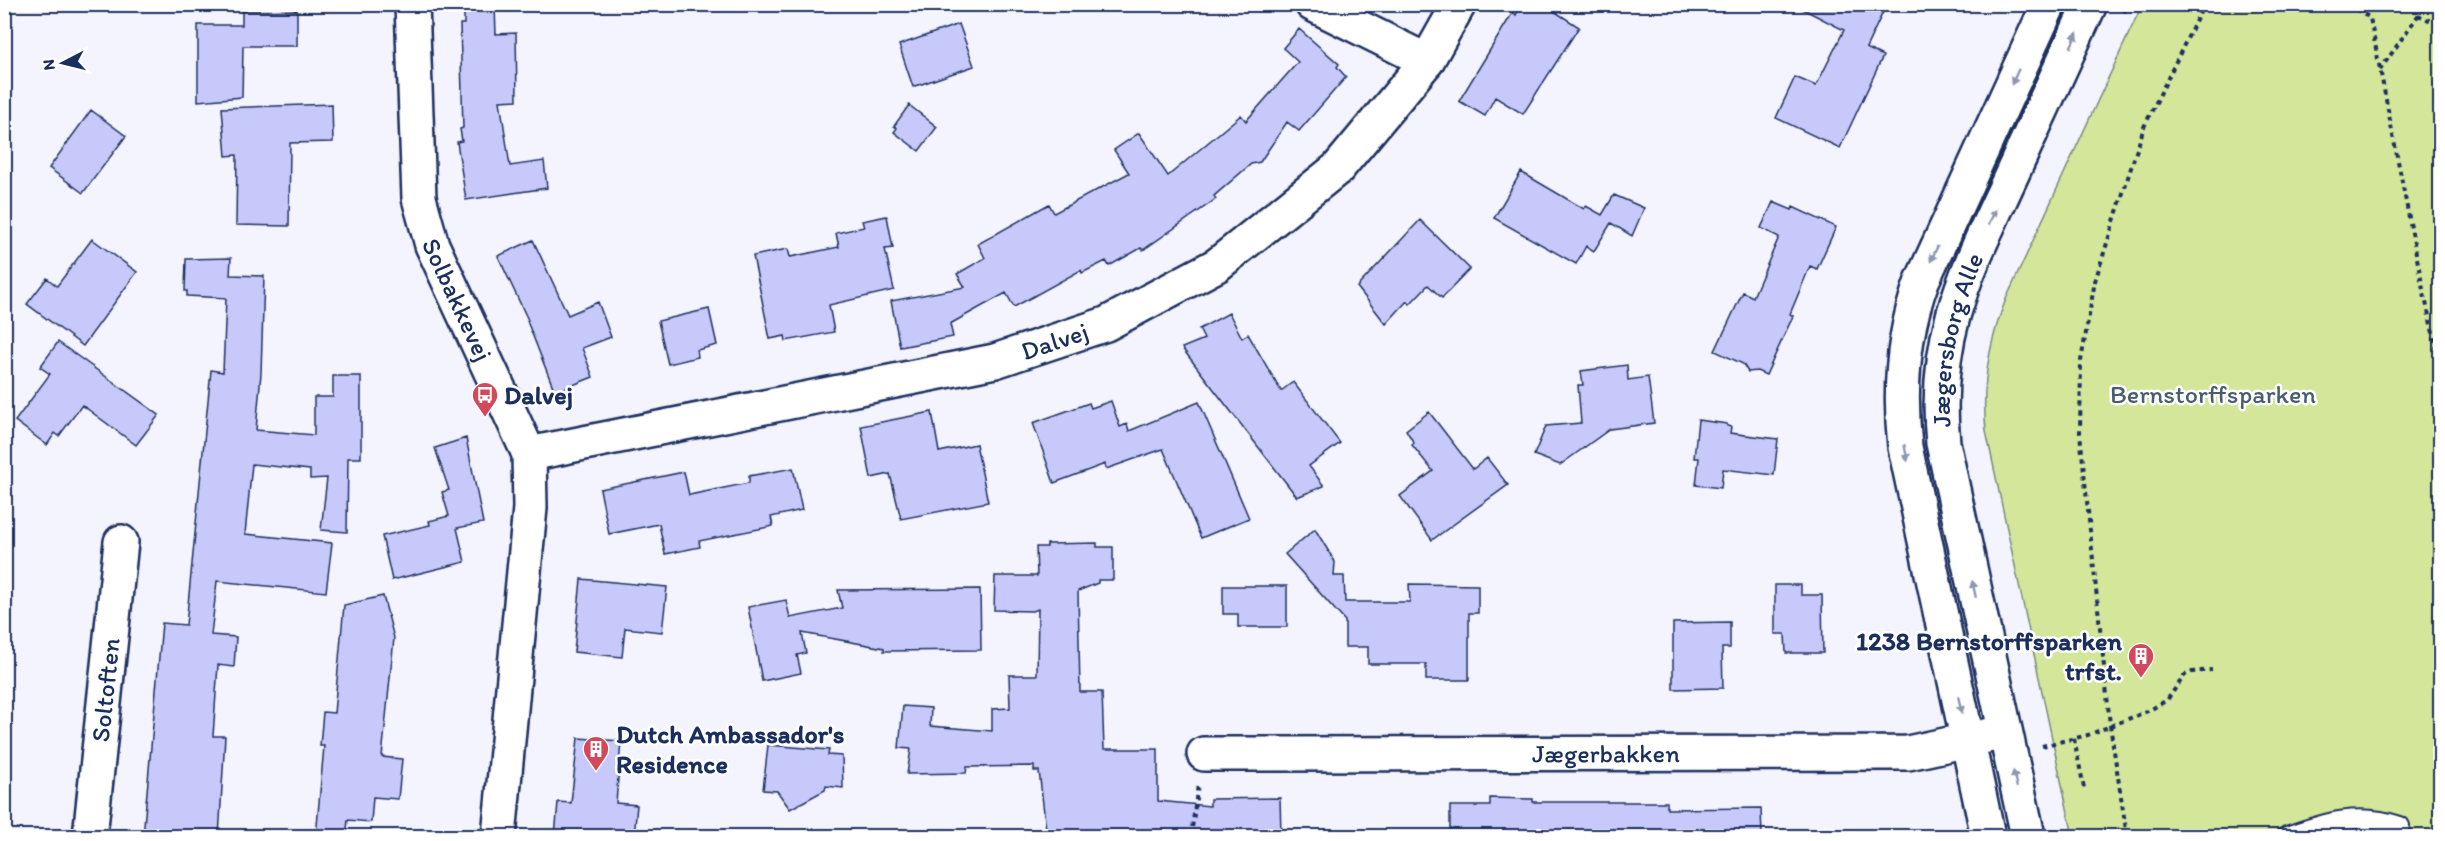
<svg xmlns="http://www.w3.org/2000/svg" width="2445" height="841" font-family="Itim,sans-serif">
	<style>
		.green { fill: #d3e69a; stroke: #778a7c; stroke-width: 1.5 }
		.building { fill: #c8c9fb; stroke: #1b2f5e; stroke-width: 1.5 }
		.lines { fill: none; stroke-linecap: round; stroke-linejoin: round }
		.lane-casing { stroke: #1b2f5e; stroke-width: 22 }
		.street-casing { stroke: #1b2f5e; stroke-width: 38 }
		.secondary-casing { stroke: #1b2f5e; stroke-width: 38 }
		.path { stroke: #1b2f5e; stroke-width: 4; stroke-dasharray: 4.5 4.5; stroke-linecap: butt }
		.lane { stroke: #fff; stroke-width: 18 }
		.street { stroke: #fff; stroke-width: 33 }
		.secondary { stroke: #fff; stroke-width: 33 }
		.oneway { fill: #8d97ae }
		.labels { text-anchor: middle; stroke-width: 5; stroke-linejoin: round; paint-order: stroke }
		.street-label { font-size: 26px; fill: #1b2f5e; stroke: #fff }
		.park-label { font-size: 26px; fill: #495d6d; stroke: #fff }
		.poi-label { font-size: 26px; font-weight: bold; fill: #1b2f5e; stroke: #fff; text-anchor: start }
	</style>
	<rect width="100%" height="100%" fill="#f4f4fe"/>
	<filter id="ink" filterUnits="userSpaceOnUse"><feTurbulence type="fractalNoise" baseFrequency=".0167" numOctaves="2"/><feDisplacementMap in="SourceGraphic" scale="12" xChannelSelector="R" yChannelSelector="G"/><feConvolveMatrix kernelMatrix="1 2 1 2 8 2 1 2 1" color-interpolation-filters="sRGB"/></filter>
	<g filter="url(#ink)">
		<path class="green" d="M 2142,5 L 2440,5 L 2440,836 L 2073,836 L 1986,431 C 1981,384 1989,342 2006,299 Z"/>
		<path class="building" d="M 1522,4 L 1543,4 L 1579,27 L 1523,114 L 1495,97 L 1485,116 L 1459,101 L 1513,12 L 1516,15 Z
			M 1793,4 L 1868,4 L 1883,12 L 1866,48 L 1883,56 L 1840,148 L 1776,118 L 1795,77 L 1816,86 L 1844,30 Z
			M 464,7 L 495,7 L 496,34 L 516,33 L 517,100 L 500,101 L 510,166 L 544,161 L 547,188 L 466,200 L 457,142 L 462,141 L 460,129 L 463,128 L 460,24 L 464,24 Z
			M 297,10 L 297,46 L 243,46 L 242,97 L 198,101 L 198,25 L 242,25 L 242,11 Z
			M 959,24 L 974,66 L 913,87 L 899,45 Z
			M 1299,29 L 1339,64 L 1337,67 L 1346,77 L 1299,131 L 1287,122 L 1260,162 L 1251,164 L 1214,196 L 1216,199 L 1143,250 L 1141,248 L 1109,266 L 1106,261 L 1082,273 L 1081,270 L 1014,307 L 1006,293 L 950,324 L 953,337 L 900,347 L 891,301 L 965,287 L 957,274 L 985,258 L 978,244 L 1049,204 L 1054,213 L 1129,173 L 1114,150 L 1139,133 L 1168,176 L 1241,115 L 1246,121 L 1298,62 L 1283,48 Z
			M 332,104 L 333,142 L 290,143 L 289,226 L 236,225 L 237,155 L 226,156 L 222,108 Z
			M 909,105 L 937,127 L 919,151 L 894,132 L 897,128 L 894,126 Z
			M 91,110 L 126,136 L 83,193 L 49,168 Z
			M 1521,172 L 1584,209 L 1586,206 L 1602,215 L 1614,195 L 1644,208 L 1632,236 L 1611,223 L 1594,251 L 1586,246 L 1576,264 L 1494,218 Z
			M 1773,202 L 1792,210 L 1793,207 L 1836,227 L 1817,269 L 1810,266 L 1790,314 L 1793,316 L 1766,375 L 1757,371 L 1748,372 L 1743,364 L 1715,351 L 1743,292 L 1753,297 L 1779,237 L 1761,228 Z
			M 887,216 L 893,248 L 885,249 L 894,290 L 829,305 L 834,332 L 786,341 L 785,336 L 770,339 L 753,256 L 788,249 L 790,257 L 839,247 L 836,233 L 864,227 L 862,221 Z
			M 1420,220 L 1470,269 L 1442,298 L 1428,285 L 1410,304 L 1407,301 L 1386,324 L 1357,287 Z
			M 92,239 L 137,272 L 83,346 L 27,304 L 47,278 L 57,286 Z
			M 533,240 L 568,315 L 598,302 L 611,337 L 582,348 L 593,377 L 555,392 L 527,321 L 528,320 L 498,256 Z
			M 231,258 L 230,275 L 264,276 L 261,373 L 256,430 L 314,435 L 314,397 L 333,397 L 333,376 L 361,376 L 361,458 L 348,458 L 347,532 L 321,530 L 327,478 L 310,479 L 310,470 L 252,464 L 245,534 L 332,543 L 326,592 L 217,581 L 211,635 L 236,637 L 234,667 L 218,665 L 213,736 L 225,736 L 219,837 L 143,837 L 162,623 L 186,625 L 211,370 L 223,372 L 226,298 L 187,296 L 187,291 L 185,291 L 186,259 Z
			M 709,309 L 717,345 L 697,350 L 698,357 L 668,364 L 658,321 Z
			M 1229,313 L 1242,338 L 1248,334 L 1281,391 L 1293,382 L 1340,443 L 1309,466 L 1324,486 L 1297,497 L 1182,348 L 1204,339 L 1199,329 Z
			M 58,342 L 159,415 L 136,445 L 82,405 L 59,436 L 55,433 L 47,445 L 15,421 L 50,374 L 40,367 Z
			M 1627,365 L 1628,380 L 1648,377 L 1654,423 L 1610,429 L 1560,465 L 1534,455 L 1546,426 L 1581,423 L 1578,385 L 1583,385 L 1581,371 Z
			M 1111,401 L 1120,427 L 1127,424 L 1129,431 L 1199,402 L 1249,518 L 1201,538 L 1163,449 L 1106,469 L 1105,464 L 1054,483 L 1033,423 L 1089,403 L 1091,408 Z
			M 932,412 L 939,452 L 976,444 L 988,502 L 901,519 L 890,474 L 871,478 L 861,426 Z
			M 1429,412 L 1473,469 L 1487,458 L 1508,485 L 1432,540 L 1400,496 L 1433,471 L 1412,445 L 1414,443 L 1406,430 Z
			M 1698,420 L 1727,424 L 1727,426 L 1731,427 L 1730,433 L 1778,439 L 1774,475 L 1723,469 L 1721,488 L 1696,485 L 1699,458 L 1694,458 Z
			M 466,438 L 483,523 L 457,528 L 465,562 L 392,580 L 382,536 L 430,525 L 429,521 L 449,516 L 442,492 L 449,490 L 435,448 Z
			M 793,468 L 802,510 L 771,517 L 773,526 L 699,541 L 700,547 L 665,554 L 659,524 L 609,534 L 600,489 L 684,472 L 689,495 L 749,483 L 749,476 Z
			M 1315,529 L 1335,562 L 1334,576 L 1344,576 L 1345,602 L 1410,602 L 1409,584 L 1478,585 L 1478,613 L 1469,613 L 1469,680 L 1426,680 L 1426,664 L 1368,664 L 1368,647 L 1345,647 L 1345,621 L 1285,554 Z
			M 1097,543 L 1097,547 L 1113,547 L 1113,580 L 1098,580 L 1098,583 L 1078,591 L 1080,692 L 1102,692 L 1104,749 L 1158,749 L 1158,801 L 1210,806 L 1210,799 L 1280,798 L 1281,835 L 1047,837 L 1039,771 L 1034,771 L 1034,766 L 967,767 L 966,773 L 907,774 L 911,749 L 899,748 L 903,706 L 931,708 L 930,726 L 992,731 L 992,709 L 1010,708 L 1009,675 L 1037,675 L 1038,609 L 1033,611 L 994,610 L 995,576 L 1037,576 L 1036,547 L 1047,547 L 1047,544 Z
			M 581,579 L 667,587 L 662,632 L 625,628 L 622,657 L 574,652 Z
			M 1775,585 L 1801,585 L 1801,595 L 1822,595 L 1823,653 L 1786,653 L 1785,634 L 1775,634 Z
			M 1223,586 L 1287,586 L 1287,627 L 1238,627 L 1238,614 L 1223,614 Z
			M 980,589 L 981,650 L 884,651 L 884,648 L 802,633 L 806,653 L 797,655 L 801,673 L 762,681 L 748,607 L 786,600 L 790,618 L 842,608 L 838,590 Z
			M 383,596 L 394,638 L 382,757 L 402,759 L 398,799 L 373,797 L 371,822 L 348,820 L 346,837 L 316,837 L 324,746 L 320,746 L 323,712 L 334,713 L 344,605 Z
			M 1730,622 L 1730,648 L 1722,648 L 1723,688 L 1673,689 L 1673,623 Z
			M 578,738 L 621,741 L 616,803 L 637,805 L 634,837 L 555,837 L 558,802 L 571,803 Z
			M 768,745 L 829,750 L 828,755 L 842,756 L 843,788 L 826,786 L 825,790 L 790,809 L 777,791 L 763,790 Z
			M 1490,798 L 1533,799 L 1533,802 L 1667,802 L 1667,809 L 1761,808 L 1762,837 L 1450,837 L 1450,806 L 1490,806 Z"/>
		<g class="lines">
			<g class="lane-casing">
				<path id="lane" d="M 2287,836 C 2327,822 2359,812 2400,826"/>
			</g>
			<g class="street-casing">
				<g id="street">
					<path id="s1" d="M 412,4 L 419,198 L 432,245 L 529,454 L 530,508 L 499,836"/>
					<path d="M 1312,4 L 1427,61"/>
					<path id="s2" d="M 529,454 L 995,361 L 1106,324 L 1217,265 L 1338,168 L 1427,61 L 1459,4"/>
					<path id="s3" d="M 1204,754 L 1908,753 L 2005,732"/>
					<path id="s4" d="M 90,836 L 121,542"/>
				</g>
			</g>
			<g class="secondary-casing">
				<g id="secondary">
					<path d="M 1988,836 L 1905,447 C 1899,390 1902,335 1922,281 L 2049,4"/>
					<path id="s5" d="M 2028,836 L 1943,443 C 1932,333 1968,270 2012,174 C 2038,118 2064,61 2090,4"/>
				</g>
			</g>
			<path class="path" d="M 2349,4 L 2370,18 L 2423,289 L 2440,364
				M 2124,12 L 2127,4
				M 2418,15 L 2440,25
				M 2380,70 L 2426,4
				M 2074,739 L 2084,788
				M 2042,746 L 2088,735 L 2148,711 L 2167,700 L 2185,675 L 2192,672 L 2212,670
				M 1191,836 L 1198,784
				M 2127,836 L 2110,725 L 2080,433 L 2081,361 L 2095,281 L 2144,127 L 2204,4"/>
			<use href="#lane" class="lane"/>
			<use href="#street" class="street"/>
			<use href="#secondary" class="secondary"/>
		</g>
		<defs><path id="oneway-solid" d="M-6-.8H1V-3.2L6.5 0L1 3.2V.8H-6Z" transform="scale(1.5)"/></defs>
		<g class="oneway">
			<use href="#oneway-solid" transform="translate(2074 40) rotate(-65)"/>
			<use href="#oneway-solid" transform="translate(2015 77) rotate(115)"/>
			<use href="#oneway-solid" transform="translate(1992 217) rotate(-65)"/>
			<use href="#oneway-solid" transform="translate(1934 254) rotate(115)"/>
			<use href="#oneway-solid" transform="translate(1906 453) rotate(79)"/>
			<use href="#oneway-solid" transform="translate(1974 589) rotate(-102)"/>
			<use href="#oneway-solid" transform="translate(1960 705) rotate(78)"/>
			<use href="#oneway-solid" transform="translate(2015 779) rotate(-102)"/>
		</g>
	</g>
	<defs>
		<g id="bus-pin" transform="scale(1.35)"><path d="M0 17L-7.5 6A9.5 9.5 0 1 1 7.5 6Z" fill="#d1495b" stroke="#fff"/><path d="M-5-6H5V4H4V6H2V4H-2V6H-4V4H-5ZM-3.5-4V0h7V-4ZM-3.5 1.2v1.5H-2V1.2ZM2 1.2v1.5H3.5V1.2Z" fill="#fff"/></g>
		<g id="building-pin" transform="scale(1.35)"><path d="M0 17L-7.5 6A9.5 9.5 0 1 1 7.5 6Z" fill="#d1495b" stroke="#fff"/><path d="M-4-6H4V6H1V3H-1V6H-4ZM-2.5-4.3h1.7v1.8h-1.7ZM.8-4.3h1.7v1.8H.8ZM-2.5-1h1.7V.8h-1.7ZM.8-1h1.7V.8H.8Z" fill="#fff"/></g>
	</defs>
	<g fill-rule="evenodd">
		<use href="#bus-pin" x="485" y="395"/>
		<use href="#building-pin" x="2141" y="656"/>
		<use href="#building-pin" x="596" y="749"/>
	</g>
	<g class="labels">
		<g class="street-label">
			<text dy="9" stroke="none"><textPath href="#s1" startOffset="303">Solbakkevej</textPath></text>
			<text dy="9" stroke="none"><textPath href="#s2" startOffset="538">Dalvej</textPath></text>
			<text dy="9" stroke="none"><textPath href="#s5" startOffset="507">Jægersborg Alle</textPath></text>
			<text dy="9" stroke="none"><textPath href="#s4" startOffset="147">Soltoften</textPath></text>
			<text dy="9" stroke="none"><textPath href="#s3" startOffset="402">Jægerbakken</textPath></text>
		</g>
		<g class="park-label">
			<text x="2213" y="403">Bernstorffsparken</text>
		</g>
		<g class="poi-label">
			<text x="504" y="404">Dalvej</text>
			<text x="2122" y="650" text-anchor="end">1238 Bernstorffsparken<tspan x="2122" dy="30">trfst.</tspan></text>
			<text x="616" y="743">Dutch Ambassador's<tspan x="616" dy="30">Residence</tspan></text>
		</g>
	</g>
	<rect width="2445" height="841" fill="none" stroke="#fff" stroke-width="24"/>
	<rect x="12" y="12" width="2421" height="817" fill="none" stroke="#1b2f5e" stroke-width="2" filter="url(#ink)"/>
	<g transform="translate(63 63) rotate(263)" stroke="#ffffff" stroke-width="4.5" paint-order="stroke">
	<path d="M0-4.5L10 22L0 15L-10 22Z" fill="#1b2f5e"/>
	<text y="-9" font-size="16" font-weight="bold" text-anchor="middle" fill="#1b2f5e">N</text>
	</g>
</svg>
